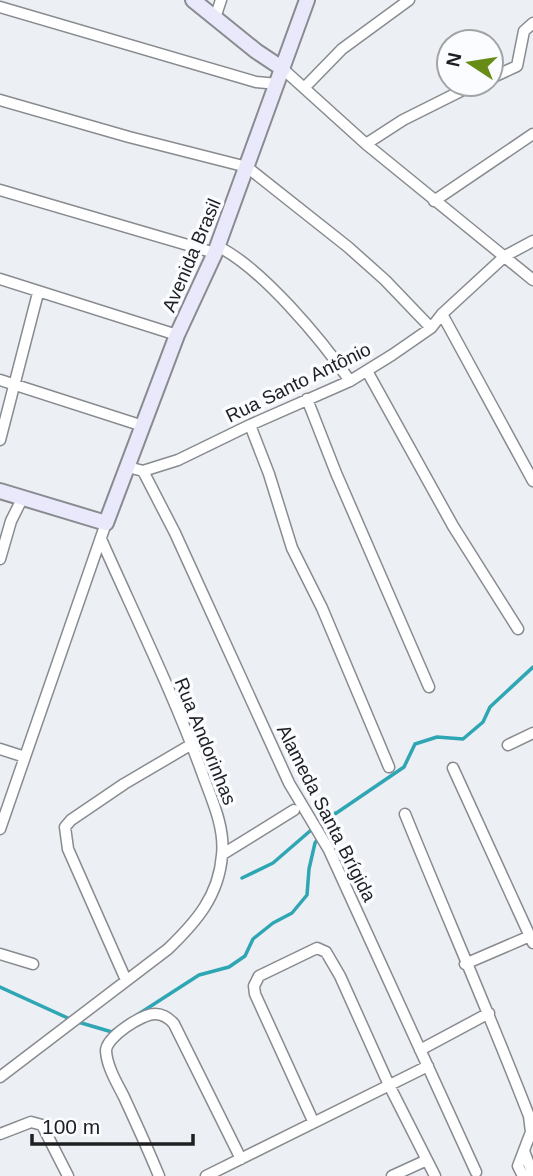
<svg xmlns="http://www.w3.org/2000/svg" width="533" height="1176" font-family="Arial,sans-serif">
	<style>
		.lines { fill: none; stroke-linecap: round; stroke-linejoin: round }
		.stream { stroke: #2fa6b4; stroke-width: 3.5 }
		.minor-casing { stroke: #888b8f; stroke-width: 13 }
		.secondary-casing { stroke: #888b8f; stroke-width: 18 }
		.minor { stroke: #fff; stroke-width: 10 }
		.secondary { stroke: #eae9fb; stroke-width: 14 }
		.labels { text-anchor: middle; stroke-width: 7; stroke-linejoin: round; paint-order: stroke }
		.street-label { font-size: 19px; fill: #1e1f21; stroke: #fafcff }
	</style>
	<rect width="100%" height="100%" fill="#eceff3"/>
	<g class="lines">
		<path class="stream" d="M 242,878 L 273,863 L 310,831 L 404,767 L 415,744 L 437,737 L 463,739 L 483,722 L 490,707 L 533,667
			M 0,987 L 70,1019
			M 137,1015 L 199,975 L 229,967 L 245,956 L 253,939 L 273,923 L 292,913 L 307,895 L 309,869 L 315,843 L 335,813
			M 78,1022 L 112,1032 L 116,1029"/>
		<g class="minor-casing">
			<path id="minor" d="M 0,7 L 256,82 L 278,84
				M 215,18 L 221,0
				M 283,69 L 366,144 L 533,280
				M 491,78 L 517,66 L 524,31 L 533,23
				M 305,87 L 342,49 L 409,0
				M 0,100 L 129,137 L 247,167 L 348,247 L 385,280 L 431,328
				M 366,144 L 403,120 L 475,84
				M 0,190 L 215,253
				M 434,201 L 533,134
				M 217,246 C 261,267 322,340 350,381
				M 0,279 L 177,335
				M 442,314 L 533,481
				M 367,371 L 453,526 L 518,629
				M 0,380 L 143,426
				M 307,399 L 336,473 L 429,687
				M 250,425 L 269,474 L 292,548 L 322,608 L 389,767
				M 0,440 L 38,293
				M 128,467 L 143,471 L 178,460 L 250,425 L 350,381 L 392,355 L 431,328 L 442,314 L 505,256 L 533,241
				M 143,471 L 175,533 L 289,783 L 329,850 L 476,1172
				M 0,559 L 11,521 L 23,497
				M 508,745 L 533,733
				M 0,749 L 25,757
				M 453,768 L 533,943
				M 405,814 C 446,915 490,1015 529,1116 L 531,1132 L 518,1166 L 523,1176
				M 0,829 L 106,523
				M 223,854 L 294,810
				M 0,954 L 33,964
				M 465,964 L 530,936
				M 126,980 L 68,849 L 65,827 L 71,820 L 124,784 L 192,744
				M 420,1050 L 489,1013
				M 0,1077 L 168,949 C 196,922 219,896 222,855 C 225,829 213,802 204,778 C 175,697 136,618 101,539
				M 313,1121 L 255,994 L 254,986 L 259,976 L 317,948 L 326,952 L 340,976 L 389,1085 L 435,1176
				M 0,1134 L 31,1122 L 42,1125 L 68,1176
				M 524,1151 L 533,1175
				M 159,1176 C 148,1149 136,1123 124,1097 C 117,1083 107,1067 106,1051 C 106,1037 142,1014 155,1014 C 163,1014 169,1018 174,1024 L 241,1159
				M 206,1176 L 428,1066
				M 392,1176 L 427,1160"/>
		</g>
		<g class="secondary-casing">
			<path id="secondary" d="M 193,0 L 256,51 L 283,69
				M 0,491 L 106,523 L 177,335 L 215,253 L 307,0"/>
		</g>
		<use href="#minor" class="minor"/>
		<use href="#secondary" class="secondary"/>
	</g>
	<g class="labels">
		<g class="street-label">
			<text transform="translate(191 255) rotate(-67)" y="7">Avenida Brasil</text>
			<text transform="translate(298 382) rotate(-26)" y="7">Rua Santo Antônio</text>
			<text transform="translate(206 741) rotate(68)" y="7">Rua Andorinhas</text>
			<text transform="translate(327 813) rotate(63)" y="7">Alameda Santa Brígida</text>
		</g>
	</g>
	<g transform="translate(470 63) rotate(282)"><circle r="33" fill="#fafcff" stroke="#a2a4a6" stroke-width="2"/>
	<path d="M0-5L12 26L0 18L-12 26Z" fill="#668c16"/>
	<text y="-10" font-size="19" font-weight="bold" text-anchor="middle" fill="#1e1f21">N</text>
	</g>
	<path d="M32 1134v10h161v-10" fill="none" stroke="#1e1f21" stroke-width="3.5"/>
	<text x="42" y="1134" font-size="21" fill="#1e1f21" stroke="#fafcff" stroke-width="5" paint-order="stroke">100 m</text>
</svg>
